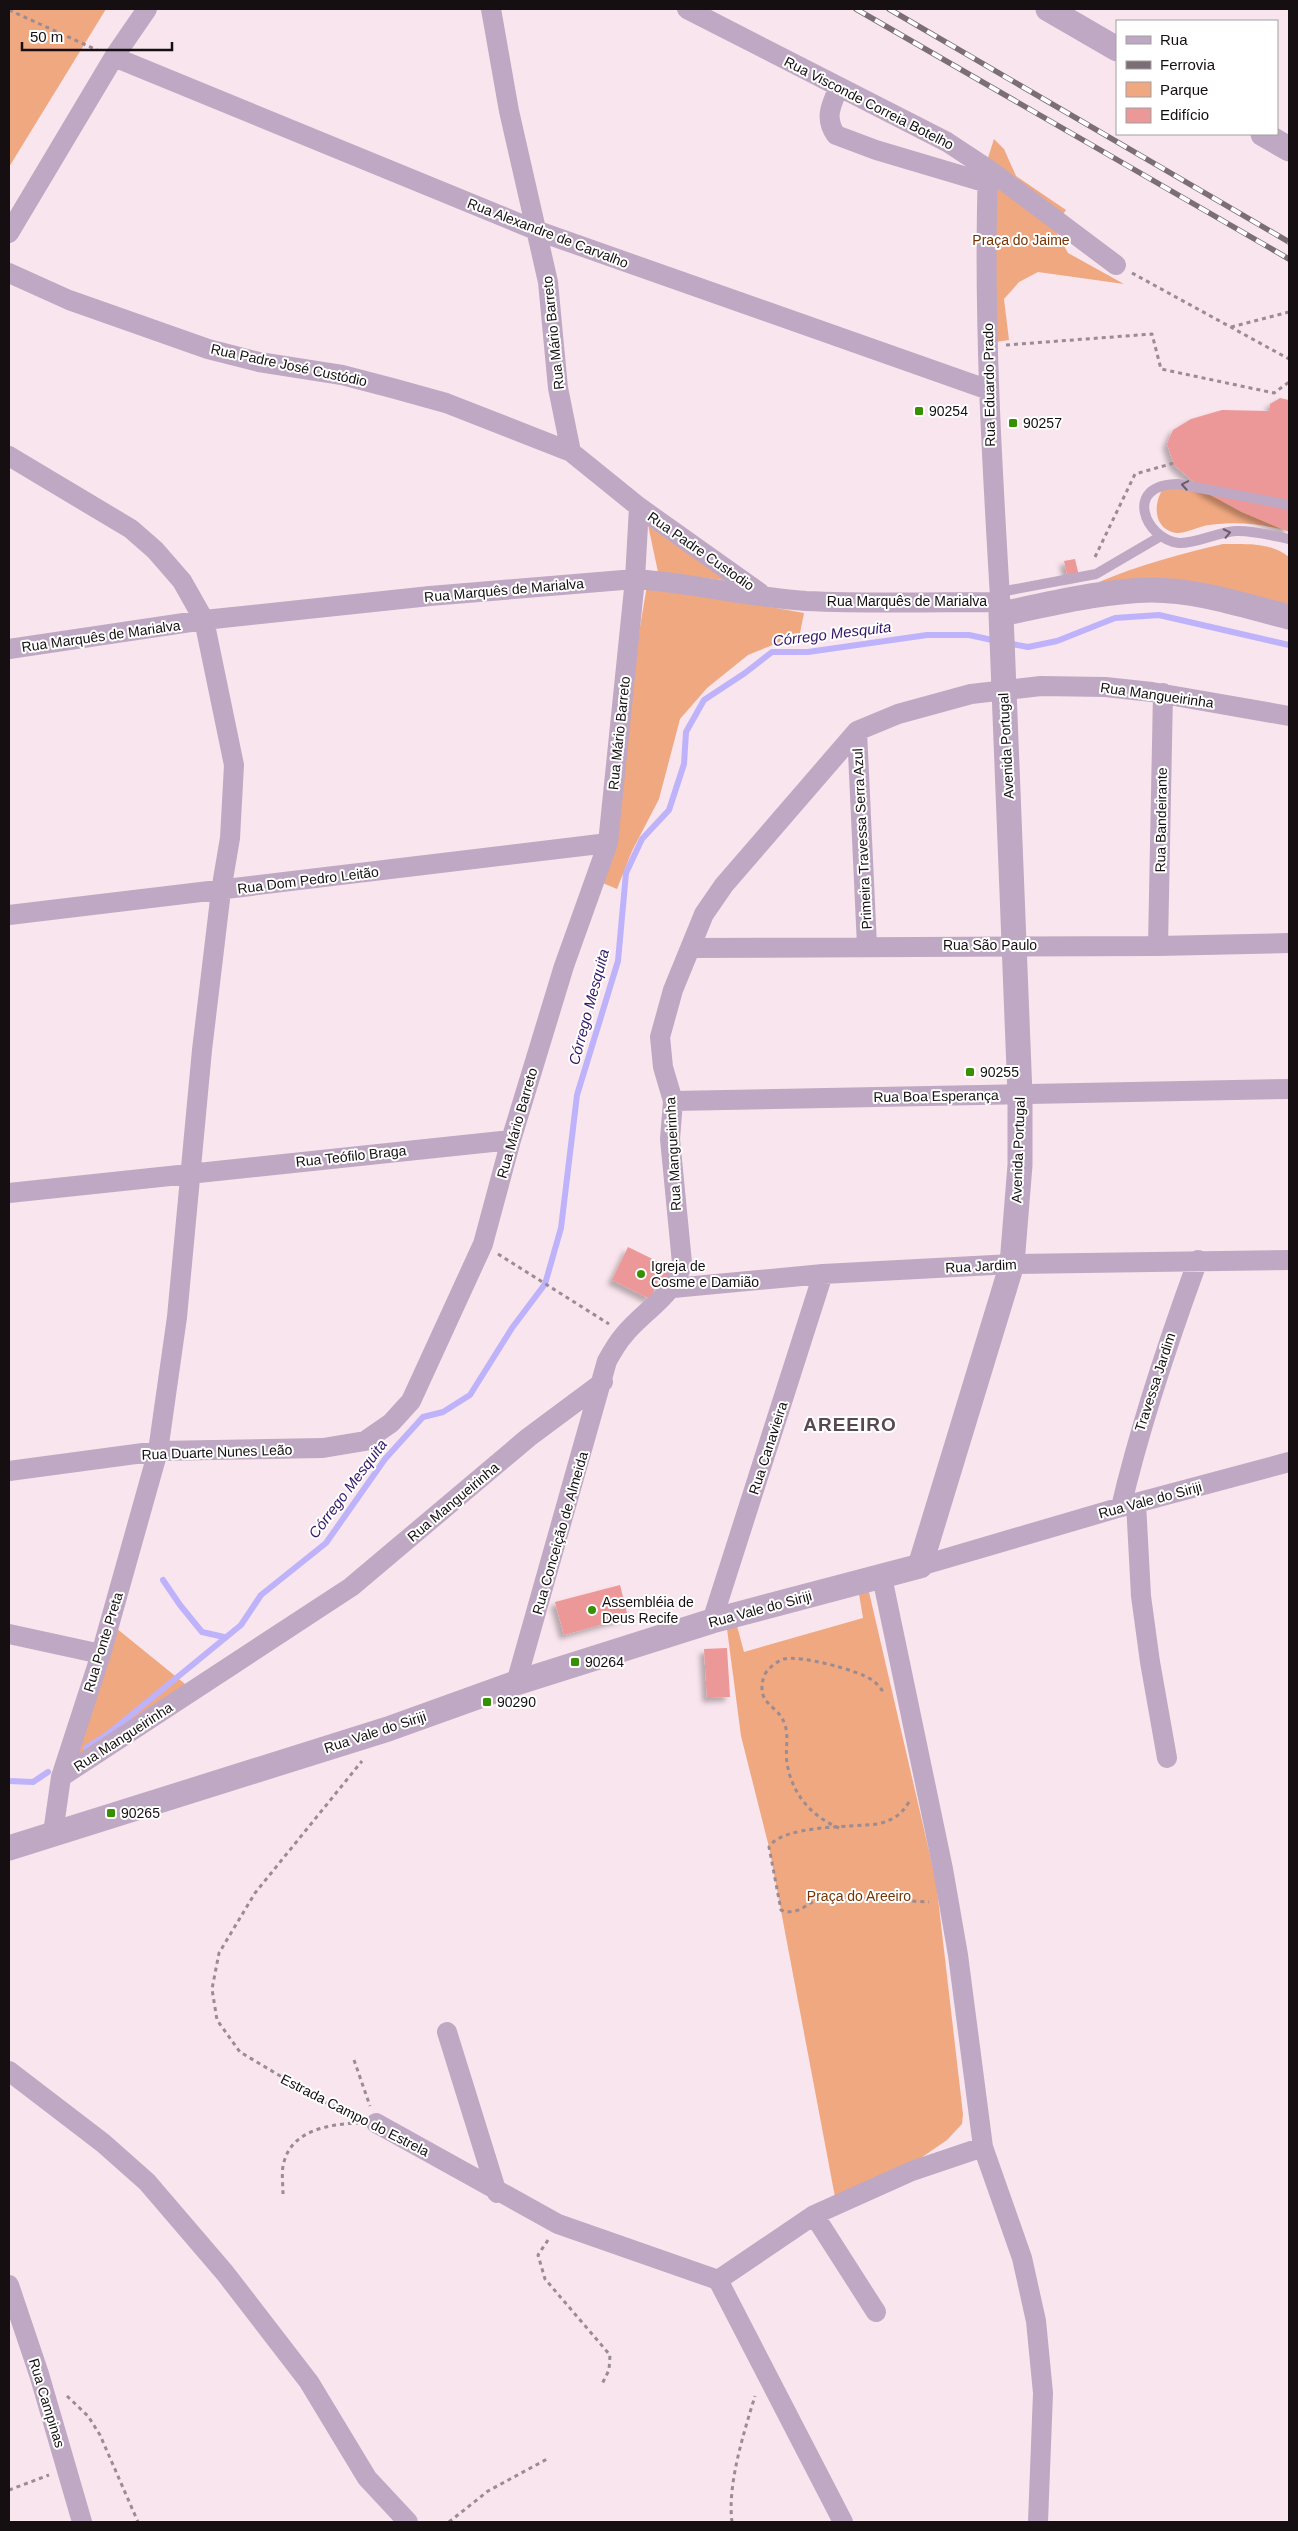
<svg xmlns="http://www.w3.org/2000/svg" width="1298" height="2531" font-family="Arial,sans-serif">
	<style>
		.green { fill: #f0a880 }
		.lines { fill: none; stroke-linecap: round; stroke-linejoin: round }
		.stream { stroke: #beb2fa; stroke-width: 6 }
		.building { fill: #ec9898; filter: url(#shadow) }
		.path { stroke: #9a8c92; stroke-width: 3; stroke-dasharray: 4 4; stroke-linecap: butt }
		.service { stroke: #bfa8c3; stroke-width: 10 }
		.minor { stroke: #bfa8c3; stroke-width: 20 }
		.tertiary { stroke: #bfa8c3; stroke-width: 25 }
		.rail-casing { stroke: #7b6e74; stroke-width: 5.5 }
		.rail { stroke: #fff; stroke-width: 4; stroke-dasharray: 11; stroke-linecap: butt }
		.oneway { stroke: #6a5c6a }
		.poi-dot { fill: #369102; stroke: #fff; stroke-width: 2 }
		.labels { text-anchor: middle; stroke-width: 4; stroke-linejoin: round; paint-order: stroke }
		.street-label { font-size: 14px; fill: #150f12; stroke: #fff }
		.park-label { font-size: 14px; fill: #743403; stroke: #fff }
		.poi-label { font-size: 14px; fill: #150f12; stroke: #fff; text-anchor: start }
		.water-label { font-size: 15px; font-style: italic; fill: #321768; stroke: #fff }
		.district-label { font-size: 19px; font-weight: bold; letter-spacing: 1px; fill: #58484f; stroke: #fff }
	</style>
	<defs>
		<filter id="shadow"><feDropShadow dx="-4.5" dy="4.5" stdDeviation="2.5" flood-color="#0004"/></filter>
	</defs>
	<rect width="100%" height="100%" fill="#f9e5ed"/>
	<path class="green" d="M 9,9 L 106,9 L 9,167 Z
		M 994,139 L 1004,149 L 1016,176 L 1066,210 L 1054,228 L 1068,253 L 1124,284 L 1038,272 L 1019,282 L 1004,299 L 1009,340 L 989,343 L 984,170 Z
		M 1183,487 L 1289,512 L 1289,531 C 1261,524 1238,521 1209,525 C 1199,526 1185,534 1176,533 C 1154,529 1153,506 1162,490 Z
		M 648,525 L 731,581 L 658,572 Z
		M 1223,544 C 1247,544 1270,542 1289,557 L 1289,608 L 1099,582 C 1139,565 1180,554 1223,544 Z
		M 647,585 L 804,613 L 798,643 L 775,644 L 748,655 L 707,688 L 680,719 L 659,799 L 632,851 L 617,889 L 598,881 Z
		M 869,1592 L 936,1881 L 963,2114 L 962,2124 L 947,2140 L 896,2175 L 835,2197 L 769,1847 L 741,1736 L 727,1629 L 737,1626 L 744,1652 L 863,1618 L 859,1594 Z
		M 116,1628 L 190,1688 L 76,1757 Z"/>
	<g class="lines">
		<path class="stream" d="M 1007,643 L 1028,647 L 1057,641 L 1115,618 L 1159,615 L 1289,645
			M 163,1580 L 180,1605 L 202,1632 L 224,1637
			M 86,1748 L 108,1734 L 241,1625 L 261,1595 L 326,1543 L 385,1459 L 423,1417 L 443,1412 L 470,1395 L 512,1328 L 545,1284 L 561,1228 L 577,1095 L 618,961 L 626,873 L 642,839 L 669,810 L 684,764 L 686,732 L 704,700 L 745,673 L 772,652 L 808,652 L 927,635 L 969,635 L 997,641
			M 9,1781 L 33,1782 L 48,1772"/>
	</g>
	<path class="building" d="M 1280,398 L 1289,400 L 1289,532 L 1242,512 L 1207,493 L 1174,465 L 1167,444 L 1173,430 L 1191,419 L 1222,410 L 1270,411 L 1270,404 Z
		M 1075,559 L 1079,576 L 1068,578 L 1064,561 Z
		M 628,1247 L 671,1268 L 663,1285 L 658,1283 L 650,1299 L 612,1280 Z
		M 620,1585 L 628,1617 L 564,1635 L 555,1602 Z
		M 727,1648 L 730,1697 L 707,1698 L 704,1649 Z"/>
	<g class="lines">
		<path class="path" d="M 9,10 L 97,50
			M 1132,273 L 1289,359
			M 1231,327 L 1289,312
			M 1006,345 L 1152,334 L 1161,369 L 1274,393 L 1289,382
			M 1095,557 L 1135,474 L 1174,463
			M 498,1254 L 609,1324
			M 909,1802 C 901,1815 893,1820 878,1824 C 852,1827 782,1825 769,1847 L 781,1910 C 796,1916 803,1906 817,1900 C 822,1898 828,1898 833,1897 L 929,1902
			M 839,1828 C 811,1816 792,1794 787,1763 C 785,1750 789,1737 785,1725 C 778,1703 755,1706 764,1676 C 767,1669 777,1661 784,1659 C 800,1655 858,1670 872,1680 C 877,1683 881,1689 885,1694
			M 354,2060 L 370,2106
			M 359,2116 L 324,2102 L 240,2052 L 217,2020 L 212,1989 L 219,1953 L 255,1893 L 362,1761
			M 283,2194 C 283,2184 281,2171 284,2162 C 292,2130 330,2124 358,2123
			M 548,2240 L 538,2255 L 545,2279 L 610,2355 L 609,2370 L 601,2386
			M 67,2396 L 88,2416 L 100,2435 L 138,2522
			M 9,2490 L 49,2475
			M 449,2522 L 488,2491 L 549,2458
			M 732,2522 C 727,2485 744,2432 755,2396"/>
		<path class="service" d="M 1289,505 L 1178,484 C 1123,484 1144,539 1179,543 C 1195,544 1218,532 1236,531 C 1252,530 1273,536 1289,539
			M 1000,592 L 1096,574 L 1161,536"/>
		<path class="minor" d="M 491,9 L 509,111 L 548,282 L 558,388 L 571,452
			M 687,9 L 947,142 L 988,169 L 1116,265
			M 114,57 L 538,231 L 989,390
			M 839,87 C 831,105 824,118 836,135 L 876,150 L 987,183
			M 988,169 C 983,317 992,465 1001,614
			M 9,233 L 114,57 L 147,9
			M 9,273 L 69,300 L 208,349 L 259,362 L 342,375 L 392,388 L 446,403 L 571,452 L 639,507 L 760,593
			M 9,456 L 131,529 L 155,550 L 182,581 L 204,620 L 234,765 L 230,838 L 221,891 L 202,1050 L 177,1317 L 158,1451 L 101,1654 L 61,1777 L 53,1833
			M 9,649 L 204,620 L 430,596 L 635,579 C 692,583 749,597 806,601 C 871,604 936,602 1001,602
			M 857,731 L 867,946
			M 9,915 L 608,843
			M 1158,946 L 1163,693
			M 691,948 L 1158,946 L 1289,943
			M 673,1101 L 1289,1089
			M 9,1193 L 511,1140
			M 673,1288 L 823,1274 L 1012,1264 L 1289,1260
			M 9,1471 L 158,1451 L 323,1448 L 365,1441 L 391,1423 L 411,1401 L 483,1244 L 511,1140 L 564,966 L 608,843 L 635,579 L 639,507
			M 1136,1503 L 1141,1596 L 1150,1662 L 1167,1758
			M 1121,1507 C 1141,1422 1168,1342 1198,1260
			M 920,1566 L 1121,1507 L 1289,1462
			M 882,1577 L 943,1869 L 958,1955 L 983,2147 L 1022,2258 L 1036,2321 L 1043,2393 L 1038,2522
			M 712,1621 L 823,1274
			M 9,1634 L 101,1654
			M 516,1683 L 607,1361 C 612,1352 617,1343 624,1335 C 644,1310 675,1296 682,1263 L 670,1139 L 673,1101 L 663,1067 L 660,1037 L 673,990 L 704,914 L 724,885 L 857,731 L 898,714 L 971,694 L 1041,686 L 1105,687 L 1152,692 L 1289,716
			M 61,1777 L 351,1587 L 529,1437 L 603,1382
			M 447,2032 L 497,2193
			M 9,2071 L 103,2143 L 147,2182 L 225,2273 L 309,2382 L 367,2478 L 408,2522
			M 376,2123 L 558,2224 L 718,2280
			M 814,2215 L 876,2312
			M 718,2280 L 814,2215 L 912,2171 L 983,2147
			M 718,2280 L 843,2522
			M 9,2285 L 39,2374 L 82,2522"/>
		<path class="tertiary" d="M 1048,9 L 1117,49
			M 1263,134 L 1289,149
			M 9,1848 L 388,1729 L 516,1683 L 712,1621 L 920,1566 L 1012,1264 L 1020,1165 L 1020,1095 L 1001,614 C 1051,604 1100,591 1151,590 C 1198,590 1245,606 1289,617"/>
		<g class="rail-casing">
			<path id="rail" d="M 856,9 L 1289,259
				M 889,9 L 1289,242"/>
		</g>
		<use href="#rail" class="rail"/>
	</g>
	<defs><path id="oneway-chevron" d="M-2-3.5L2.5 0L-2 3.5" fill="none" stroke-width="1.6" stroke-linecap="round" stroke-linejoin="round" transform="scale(1.25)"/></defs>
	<g class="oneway">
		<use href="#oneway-chevron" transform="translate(1185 485) rotate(-170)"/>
		<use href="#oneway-chevron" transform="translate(1227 533) rotate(-12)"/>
	</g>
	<g class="poi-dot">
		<rect x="914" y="406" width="10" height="10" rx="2.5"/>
		<rect x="1008" y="418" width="10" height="10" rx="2.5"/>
		<rect x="965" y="1067" width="10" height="10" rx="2.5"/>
		<circle cx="641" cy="1274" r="5"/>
		<circle cx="592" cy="1610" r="5"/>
		<rect x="570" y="1657" width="10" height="10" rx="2.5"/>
		<rect x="482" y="1697" width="10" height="10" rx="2.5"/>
		<rect x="106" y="1808" width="10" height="10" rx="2.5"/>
	</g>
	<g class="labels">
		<g class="street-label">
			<text transform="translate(869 103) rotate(27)" y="5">Rua Visconde Correia Botelho</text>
			<text transform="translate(548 233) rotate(21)" y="5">Rua Alexandre de Carvalho</text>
			<text transform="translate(553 333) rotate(-96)" y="5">Rua Mário Barreto</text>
			<text transform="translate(289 365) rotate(12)" y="5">Rua Padre José Custódio</text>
			<text transform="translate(989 385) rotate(-91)" y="5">Rua Eduardo Prado</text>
			<text transform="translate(701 551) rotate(35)" y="5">Rua Padre Custodio</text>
			<text transform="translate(504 590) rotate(-5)" y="5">Rua Marquês de Marialva</text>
			<text x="907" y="606">Rua Marquês de Marialva</text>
			<text transform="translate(101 636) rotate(-8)" y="5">Rua Marquês de Marialva</text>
			<text transform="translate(1157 695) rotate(8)" y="5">Rua Mangueirinha</text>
			<text transform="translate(619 733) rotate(-84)" y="5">Rua Mário Barreto</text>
			<text transform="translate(1006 746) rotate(-93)" y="5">Avenida Portugal</text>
			<text transform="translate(1161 820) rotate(-89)" y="5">Rua Bandeirante</text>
			<text transform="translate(862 839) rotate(-93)" y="5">Primeira Travessa Serra Azul</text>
			<text transform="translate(308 880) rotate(-7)" y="5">Rua Dom Pedro Leitão</text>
			<text x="990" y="950">Rua São Paulo</text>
			<text transform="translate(936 1096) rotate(-1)" y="5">Rua Boa Esperança</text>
			<text transform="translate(517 1123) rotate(-74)" y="5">Rua Mário Barreto</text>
			<text transform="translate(1018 1150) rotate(-88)" y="5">Avenida Portugal</text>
			<text transform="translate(673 1154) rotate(-93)" y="5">Rua Mangueirinha</text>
			<text transform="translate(351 1156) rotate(-6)" y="5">Rua Teófilo Braga</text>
			<text transform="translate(981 1266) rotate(-3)" y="5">Rua Jardim</text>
			<text transform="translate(1155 1382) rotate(-72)" y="5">Travessa Jardim</text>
			<text transform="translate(768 1448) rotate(-72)" y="5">Rua Canavieira</text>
			<text transform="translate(217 1452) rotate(-2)" y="5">Rua Duarte Nunes Leão</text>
			<text transform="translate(1150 1500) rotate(-15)" y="5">Rua Vale do Siriji</text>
			<text transform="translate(453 1502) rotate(-40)" y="5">Rua Mangueirinha</text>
			<text transform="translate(560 1533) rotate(-74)" y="5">Rua Conceição de Almeida</text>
			<text transform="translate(760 1609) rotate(-15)" y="5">Rua Vale do Siriji</text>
			<text transform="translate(103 1642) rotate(-73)" y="5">Rua Ponte Preta</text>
			<text transform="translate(375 1732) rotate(-18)" y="5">Rua Vale do Siriji</text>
			<text transform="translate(123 1737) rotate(-33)" y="5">Rua Mangueirinha</text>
			<text transform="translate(355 2115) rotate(27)" y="5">Estrada Campo do Estrela</text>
			<text transform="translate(47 2403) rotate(73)" y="5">Rua Campinas</text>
		</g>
		<g class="park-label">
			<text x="1021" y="245">Praça do Jaime</text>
			<text x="859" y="1901">Praça do Areeiro</text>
		</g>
		<g class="poi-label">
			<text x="929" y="416">90254</text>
			<text x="1023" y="428">90257</text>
			<text x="980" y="1077">90255</text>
			<text x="651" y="1271">Igreja de<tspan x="651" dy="16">Cosme e Damião</tspan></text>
			<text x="602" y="1607">Assembléia de<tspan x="602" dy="16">Deus Recife</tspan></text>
			<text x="585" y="1667">90264</text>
			<text x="497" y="1707">90290</text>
			<text x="121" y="1818">90265</text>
		</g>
		<g class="water-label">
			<text transform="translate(832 634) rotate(-7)" y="5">Córrego Mesquita</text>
			<text transform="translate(589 1007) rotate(-75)" y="5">Córrego Mesquita</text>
			<text transform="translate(348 1489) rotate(-53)" y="5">Córrego Mesquita</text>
		</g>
		<g class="district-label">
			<text x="850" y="1431">AREEIRO</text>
		</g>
	</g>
	<rect width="1298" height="2531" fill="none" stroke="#150f12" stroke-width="20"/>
	<rect x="1116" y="20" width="162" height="115" fill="#ffffff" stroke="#a19fa0"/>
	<rect x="1126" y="36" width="25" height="8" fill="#bfa8c3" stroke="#a19fa0"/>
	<text x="1160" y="45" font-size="15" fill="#150f12">Rua</text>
	<rect x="1126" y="61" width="25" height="8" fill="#7b6e74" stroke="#a19fa0"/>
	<text x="1160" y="70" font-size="15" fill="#150f12">Ferrovia</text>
	<rect x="1126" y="82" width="25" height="15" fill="#f0a880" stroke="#a19fa0"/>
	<text x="1160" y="95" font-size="15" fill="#150f12">Parque</text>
	<rect x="1126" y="108" width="25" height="15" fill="#ec9898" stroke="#a19fa0"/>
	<text x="1160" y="120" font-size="15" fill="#150f12">Edifício</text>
	<path d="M22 42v8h150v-8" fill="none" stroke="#150f12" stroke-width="2.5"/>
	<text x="30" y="42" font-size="15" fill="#150f12" stroke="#ffffff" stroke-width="4" paint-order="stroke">50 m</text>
</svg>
